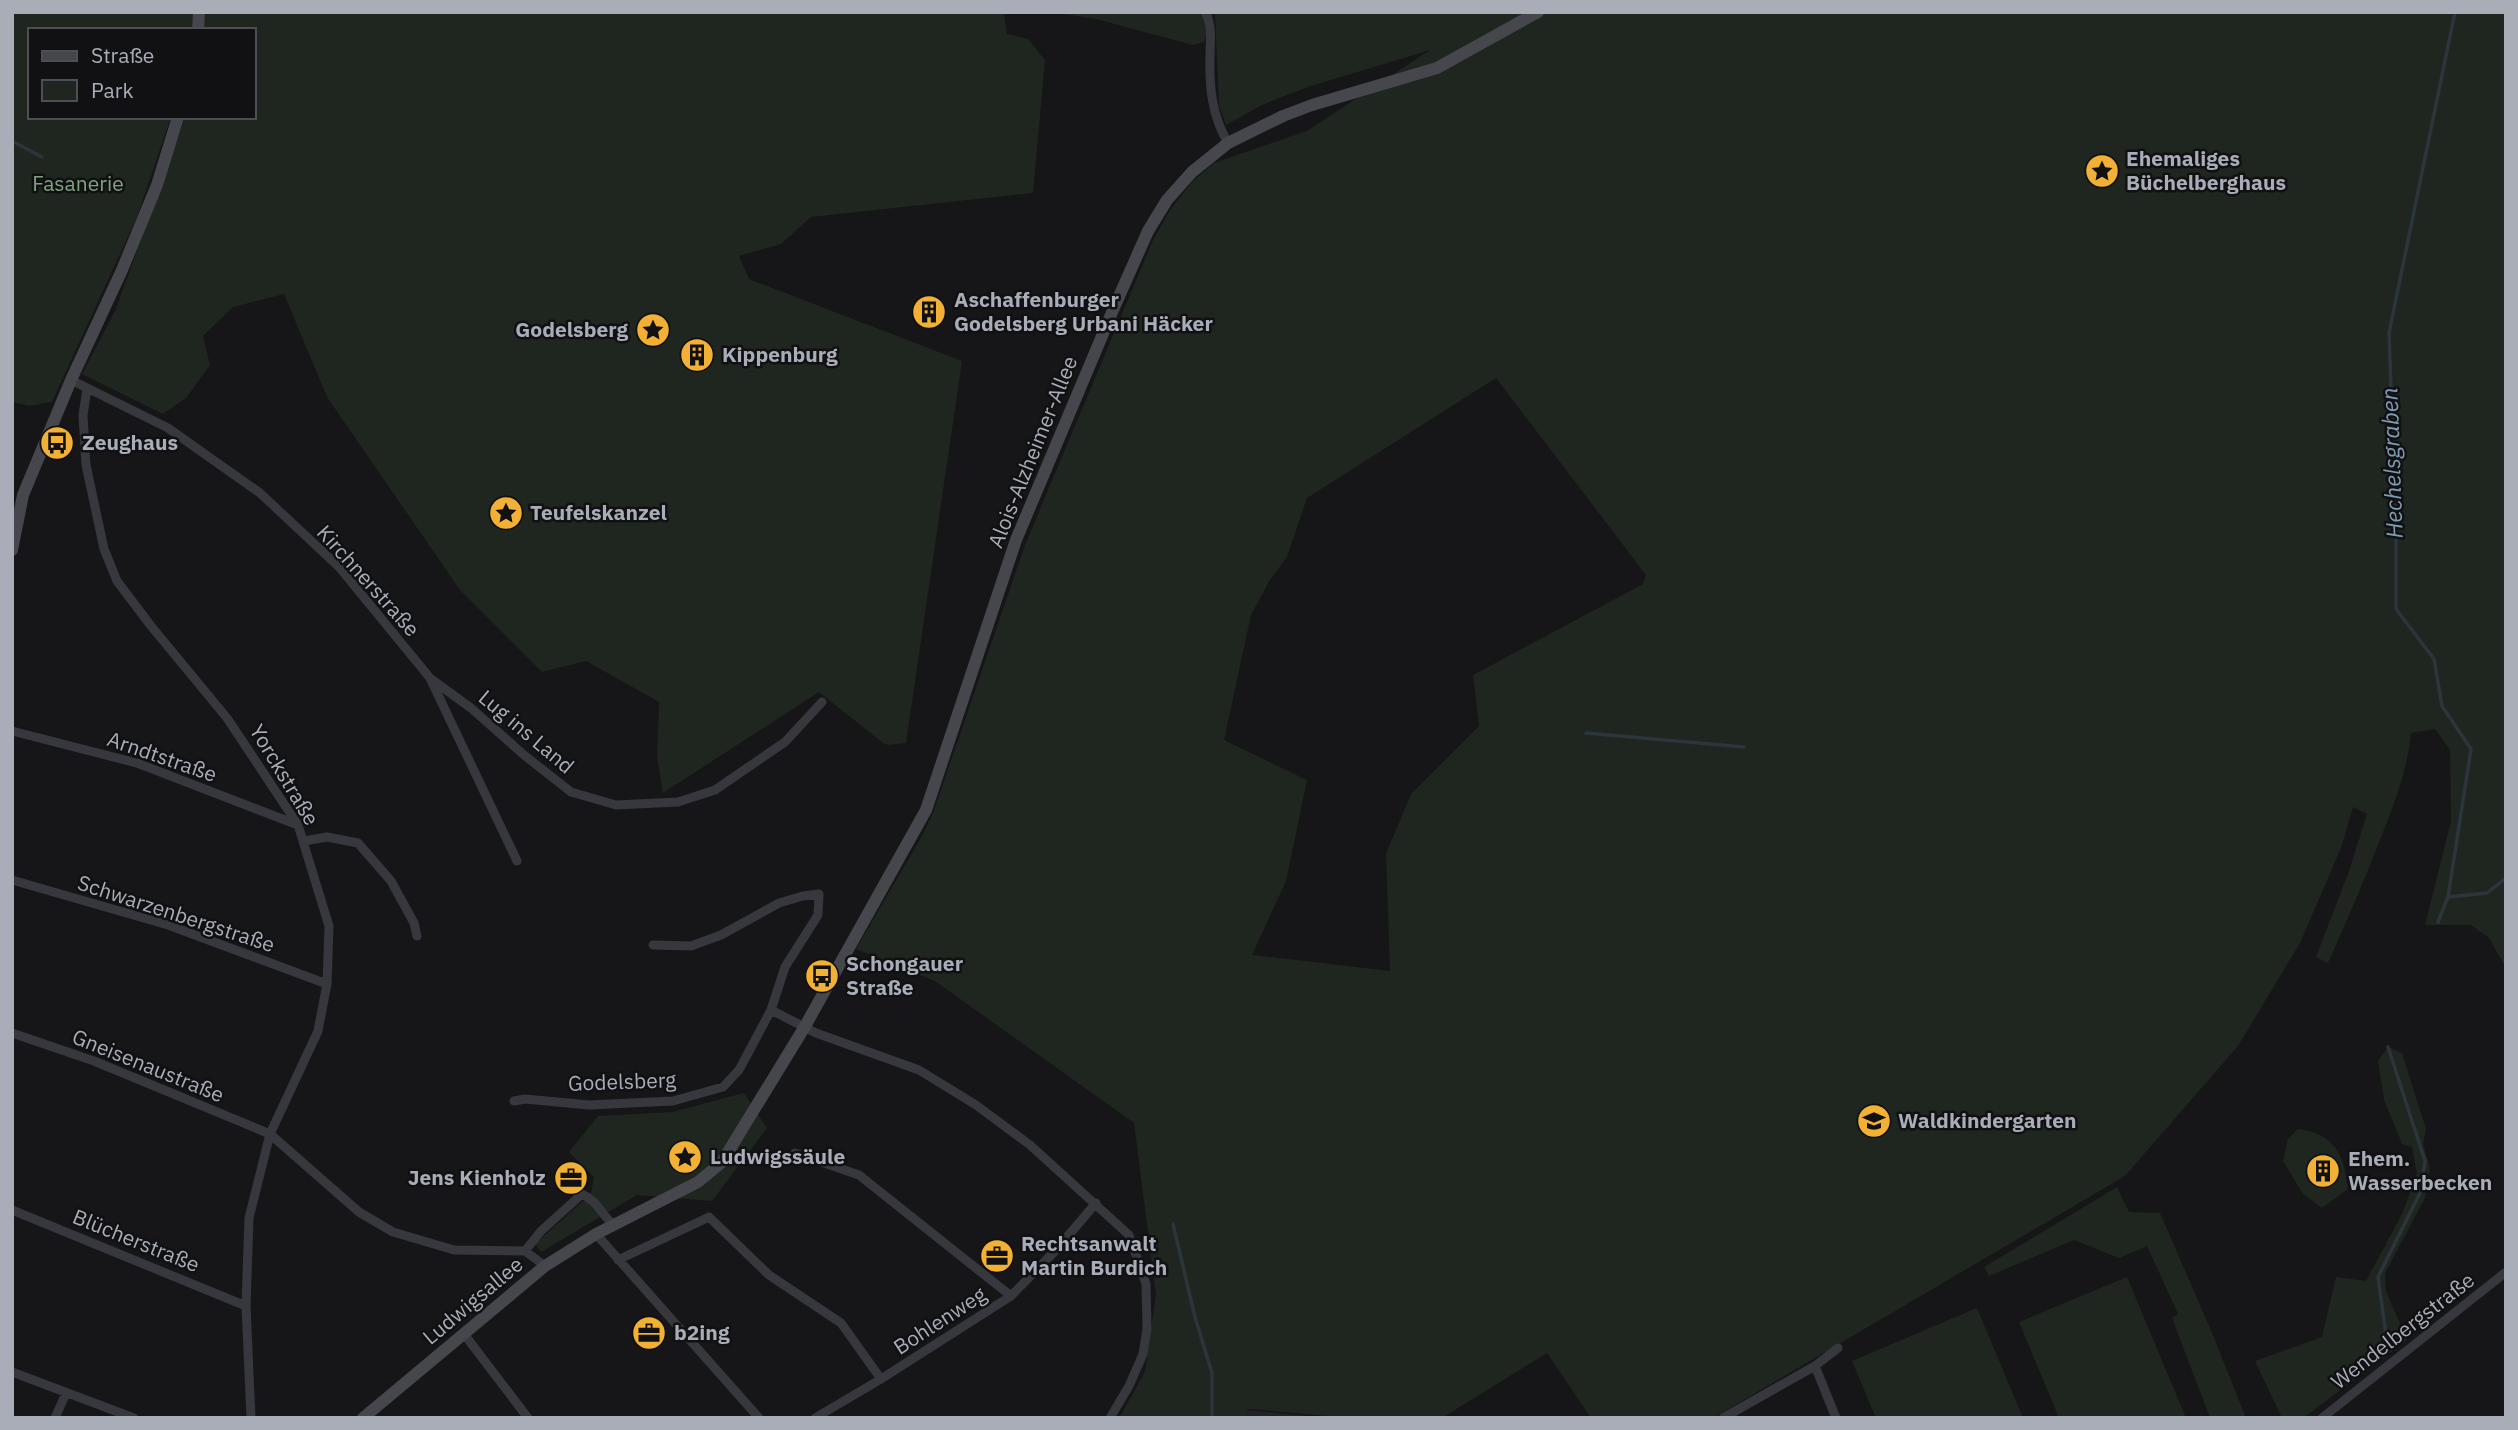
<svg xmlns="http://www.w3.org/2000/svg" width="2518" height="1430" font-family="'IBM Plex Sans',sans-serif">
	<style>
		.built { fill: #222225 }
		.green { fill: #1e261f; fill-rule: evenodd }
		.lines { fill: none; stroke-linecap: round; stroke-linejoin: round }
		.stream { stroke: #2c353c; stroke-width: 3.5 }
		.street { stroke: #37383d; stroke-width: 9 }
		.secondary { stroke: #45474d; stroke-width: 12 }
		.labels { text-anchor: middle; stroke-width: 5; stroke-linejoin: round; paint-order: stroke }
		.poi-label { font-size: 21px; font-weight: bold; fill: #a8adb8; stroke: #111113; text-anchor: start }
		.park-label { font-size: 21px; fill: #7fa381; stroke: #111113 }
		.street-label { font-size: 21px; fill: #a8adb8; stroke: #111113 }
		.water-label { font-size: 23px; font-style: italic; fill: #7f9bb3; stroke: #111113 }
	</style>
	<rect width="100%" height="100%" fill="#161618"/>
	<path class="built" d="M 1248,1410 L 1329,1418 L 1246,1418 Z"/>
	<path class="green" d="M 12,12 L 194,12 L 192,30 L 30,30 L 30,117 L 171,117 L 137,217 L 52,402 L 29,406 L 12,402 Z
		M 205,12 L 1004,12 L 1007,34 L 1028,39 L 1045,60 L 1033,193 L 811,217 L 781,244 L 739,256 L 749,279 L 962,361 L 906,743 L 888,745 L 883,743 L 819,692 L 663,793 L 657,756 L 659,702 L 586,661 L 542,672 L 460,590 L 327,397 L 284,294 L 233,307 L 203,336 L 210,365 L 186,398 L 163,414 L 82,374 L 116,309 L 185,117 L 254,117 L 254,30 L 203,30 Z
		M 1051,12 L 1214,12 L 1204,42 L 1193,45 L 1096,19 Z
		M 1215,12 L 2506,12 L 2506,968 L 2489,938 L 2471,925 L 2425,925 L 2451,821 L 2450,750 L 2435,729 L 2411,733 C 2408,767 2396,800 2383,832 C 2366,877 2347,920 2328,963 L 2316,957 L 2349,871 L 2367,814 L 2353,807 L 2341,848 L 2300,943 L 2238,1046 L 2125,1176 L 1713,1418 L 1591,1418 L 1547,1353 L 1442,1418 L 1353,1418 L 1248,1409 L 1246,1418 L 1119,1418 L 1145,1372 L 1156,1294 L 1134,1123 L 935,981 L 856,949 L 922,836 L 933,813 L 1025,545 L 1153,240 L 1170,210 L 1192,182 L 1214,163 L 1307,131 L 1430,50 L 1308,87 L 1262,105 L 1226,125 L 1219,106 ZM 1496,378 L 1646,575 L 1643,584 L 1473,675 L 1479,726 L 1411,794 L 1386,854 L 1390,971 L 1252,955 L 1286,881 L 1307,780 L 1224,740 L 1251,615 L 1270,580 L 1287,557 L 1307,498 Z
		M 2388,1047 L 2402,1053 L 2426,1129 L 2423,1144 L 2430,1169 L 2425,1198 L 2385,1273 L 2386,1291 L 2407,1340 L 2303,1418 L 2282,1418 L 2255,1361 L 2322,1337 L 2336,1277 L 2366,1281 L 2402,1214 L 2417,1174 L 2412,1147 L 2402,1144 L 2384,1100 L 2378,1061 Z
		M 744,1093 L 767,1128 L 712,1201 L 637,1195 L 541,1252 L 535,1244 L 591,1194 L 594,1177 L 569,1152 L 598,1116 L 672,1112 Z
		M 2298,1129 C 2335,1134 2344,1154 2348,1189 L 2322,1208 L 2303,1194 L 2283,1161 L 2288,1139 Z
		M 2117,1187 L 2129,1212 L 2160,1213 L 2210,1328 L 2246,1418 L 2210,1418 L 2172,1318 L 2178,1314 L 2147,1246 L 2119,1258 L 2074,1240 L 1989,1276 L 1984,1267 Z
		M 2127,1277 L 2186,1418 L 2059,1418 L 2019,1322 Z
		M 1977,1308 L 2023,1418 L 1876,1418 L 1852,1361 Z"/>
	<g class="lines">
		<path class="stream" d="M 12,141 L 42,157
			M 1586,733 L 1744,747
			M 2448,897 L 2487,893 L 2506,878
			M 2438,922 L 2448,897 L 2471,749 L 2442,706 L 2434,659 L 2396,609 L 2396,528 L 2389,333 L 2455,12
			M 1173,1224 L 1195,1317 L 1212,1373 L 1212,1418
			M 2386,1335 L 2378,1277 L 2420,1193 L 2425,1161 L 2388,1047"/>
		<path class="street" d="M 1205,12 C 1213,26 1210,41 1210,56 C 1209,87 1212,116 1228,143
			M 71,380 L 168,428 L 260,493 L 339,567 L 430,678 L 517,861
			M 87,389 L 83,415 L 86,465 L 104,549 L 117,581 L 151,626 L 227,718 L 298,825 L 329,926 L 327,984 L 318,1031 L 270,1134 L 249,1218 L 246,1306 L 251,1418
			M 431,679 L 471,708 L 524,755 L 571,792 L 616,805 L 678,802 L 715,790 L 785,742 L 822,702
			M 12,731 L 137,763 L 298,825
			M 304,841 L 327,837 L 358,843 L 391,881 L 414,923 L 417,936
			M 12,880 L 168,925 L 327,984
			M 771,1010 L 816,1033 L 919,1070 L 976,1105 L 1030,1145 L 1129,1235 L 1146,1284 L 1147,1329 L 1143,1354 L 1129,1386 L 1110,1418
			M 12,1033 L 94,1061 L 270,1134 L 359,1212 L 393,1232 L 454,1250 L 525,1251 L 545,1266
			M 514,1101 L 525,1099 L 589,1105 L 673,1101 L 723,1087 L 739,1070 L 771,1010 L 785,967 L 818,915 L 819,894 L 803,896 L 779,903 L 721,935 L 691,946 L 653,945
			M 795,1153 L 859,1175 L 1011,1296
			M 12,1210 L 246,1306
			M 596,1234 L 759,1418
			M 525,1251 L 541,1231 L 582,1194 C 600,1203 600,1214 614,1225
			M 618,1260 L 709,1217 L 769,1275 L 841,1323 L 881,1379
			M 464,1334 L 528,1418
			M 1815,1366 L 1836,1418
			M 12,1372 L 134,1418
			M 55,1418 L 66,1393
			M 815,1418 L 881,1379 L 1011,1296 L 1056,1250 L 1096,1203
			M 1723,1418 L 1815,1366 L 1838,1348
			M 2322,1418 L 2506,1272"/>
		<path class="secondary" d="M 198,30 L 199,12
			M 12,550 L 23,495 L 71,380 L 122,270 L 157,185 L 178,117
			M 363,1418 L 545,1266 L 596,1234 L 698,1182 L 722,1162 L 804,1028 L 926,810 L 1016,540 L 1113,310 L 1148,231 L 1167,200 L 1192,172 L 1228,143 L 1283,116 L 1312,105 L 1437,68 L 1538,12"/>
	</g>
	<defs>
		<g id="sight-disc" transform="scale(1.75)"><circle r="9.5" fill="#f2b134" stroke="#111113"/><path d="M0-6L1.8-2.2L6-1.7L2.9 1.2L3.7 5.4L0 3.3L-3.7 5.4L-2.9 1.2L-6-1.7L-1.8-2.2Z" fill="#111"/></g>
		<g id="building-disc" transform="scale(1.75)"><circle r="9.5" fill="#f2b134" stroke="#111113"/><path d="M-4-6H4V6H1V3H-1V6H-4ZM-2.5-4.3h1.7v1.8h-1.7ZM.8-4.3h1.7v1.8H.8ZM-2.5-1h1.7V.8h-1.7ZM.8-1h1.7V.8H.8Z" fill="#111"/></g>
		<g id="bus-disc" transform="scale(1.75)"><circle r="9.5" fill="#f2b134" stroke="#111113"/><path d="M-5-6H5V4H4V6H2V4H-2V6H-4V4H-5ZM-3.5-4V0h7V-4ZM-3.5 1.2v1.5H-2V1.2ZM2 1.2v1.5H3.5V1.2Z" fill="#111"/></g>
		<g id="school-disc" transform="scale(1.75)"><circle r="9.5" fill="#f2b134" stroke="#111113"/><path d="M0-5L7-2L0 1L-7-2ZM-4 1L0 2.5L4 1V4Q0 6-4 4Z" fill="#111"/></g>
		<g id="office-disc" transform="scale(1.75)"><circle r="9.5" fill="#f2b134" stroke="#111113"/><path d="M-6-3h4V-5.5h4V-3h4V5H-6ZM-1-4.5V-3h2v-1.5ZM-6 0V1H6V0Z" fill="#111"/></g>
	</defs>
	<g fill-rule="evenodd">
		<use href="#sight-disc" x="2102" y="171"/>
		<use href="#building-disc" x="929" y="312"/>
		<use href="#sight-disc" x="653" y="330"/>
		<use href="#building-disc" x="697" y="355"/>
		<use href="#bus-disc" x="57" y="443"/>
		<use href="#sight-disc" x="506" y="513"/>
		<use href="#bus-disc" x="822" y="976"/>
		<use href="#school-disc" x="1874" y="1121"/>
		<use href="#sight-disc" x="685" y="1157"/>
		<use href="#building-disc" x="2323" y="1171"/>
		<use href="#office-disc" x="571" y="1178"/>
		<use href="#office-disc" x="997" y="1256"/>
		<use href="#office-disc" x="649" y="1333"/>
	</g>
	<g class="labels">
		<g class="poi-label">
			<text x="2126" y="166">Ehemaliges<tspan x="2126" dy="24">Büchelberghaus</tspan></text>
			<text x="954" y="307">Aschaffenburger<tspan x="954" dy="24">Godelsberg Urbani Häcker</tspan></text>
			<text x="628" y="337" text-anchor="end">Godelsberg</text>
			<text x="722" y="362">Kippenburg</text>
			<text x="82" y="450">Zeughaus</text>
			<text x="530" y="520">Teufelskanzel</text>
			<text x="846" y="971">Schongauer<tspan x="846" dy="24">Straße</tspan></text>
			<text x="1898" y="1128">Waldkindergarten</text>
			<text x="710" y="1164">Ludwigssäule</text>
			<text x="2348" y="1166">Ehem.<tspan x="2348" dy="24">Wasserbecken</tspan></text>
			<text x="546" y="1185" text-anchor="end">Jens Kienholz</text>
			<text x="1021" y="1251">Rechtsanwalt<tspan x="1021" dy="24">Martin Burdich</tspan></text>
			<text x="674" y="1340">b2ing</text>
		</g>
		<g class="park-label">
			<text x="78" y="191">Fasanerie</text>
		</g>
		<g class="street-label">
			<text transform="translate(1033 452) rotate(-68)" y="7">Alois-Alzheimer-Allee</text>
			<text transform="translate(368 581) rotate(48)" y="7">Kirchnerstraße</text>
			<text transform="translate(526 732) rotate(40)" y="7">Lug ins Land</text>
			<text transform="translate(162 757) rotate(19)" y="7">Arndtstraße</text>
			<text transform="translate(284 775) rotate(59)" y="7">Yorckstraße</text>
			<text transform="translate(176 914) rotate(18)" y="7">Schwarzenbergstraße</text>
			<text transform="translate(148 1066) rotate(22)" y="7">Gneisenaustraße</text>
			<text transform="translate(622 1082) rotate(-2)" y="7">Godelsberg</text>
			<text transform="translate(136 1241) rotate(22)" y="7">Blücherstraße</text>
			<text transform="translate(473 1301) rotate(-40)" y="7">Ludwigsallee</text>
			<text transform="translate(940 1321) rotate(-33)" y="7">Bohlenweg</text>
			<text transform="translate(2403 1331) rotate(-38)" y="7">Wendelbergstraße</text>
		</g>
		<g class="water-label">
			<text transform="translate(2392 463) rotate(-92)" y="8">Hechelsgraben</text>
		</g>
	</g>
	<rect width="2518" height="1430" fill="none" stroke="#a8adb8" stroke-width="28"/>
	<rect x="28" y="28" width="228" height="91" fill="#111113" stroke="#4d4f55" stroke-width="2"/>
	<rect x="42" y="51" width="35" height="10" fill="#45474d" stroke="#4d4f55" stroke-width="2"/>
	<text x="91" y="63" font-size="21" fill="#a8adb8">Straße</text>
	<rect x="42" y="80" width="35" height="21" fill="#1e261f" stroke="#4d4f55" stroke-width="2"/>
	<text x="91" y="98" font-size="21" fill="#a8adb8">Park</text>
</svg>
